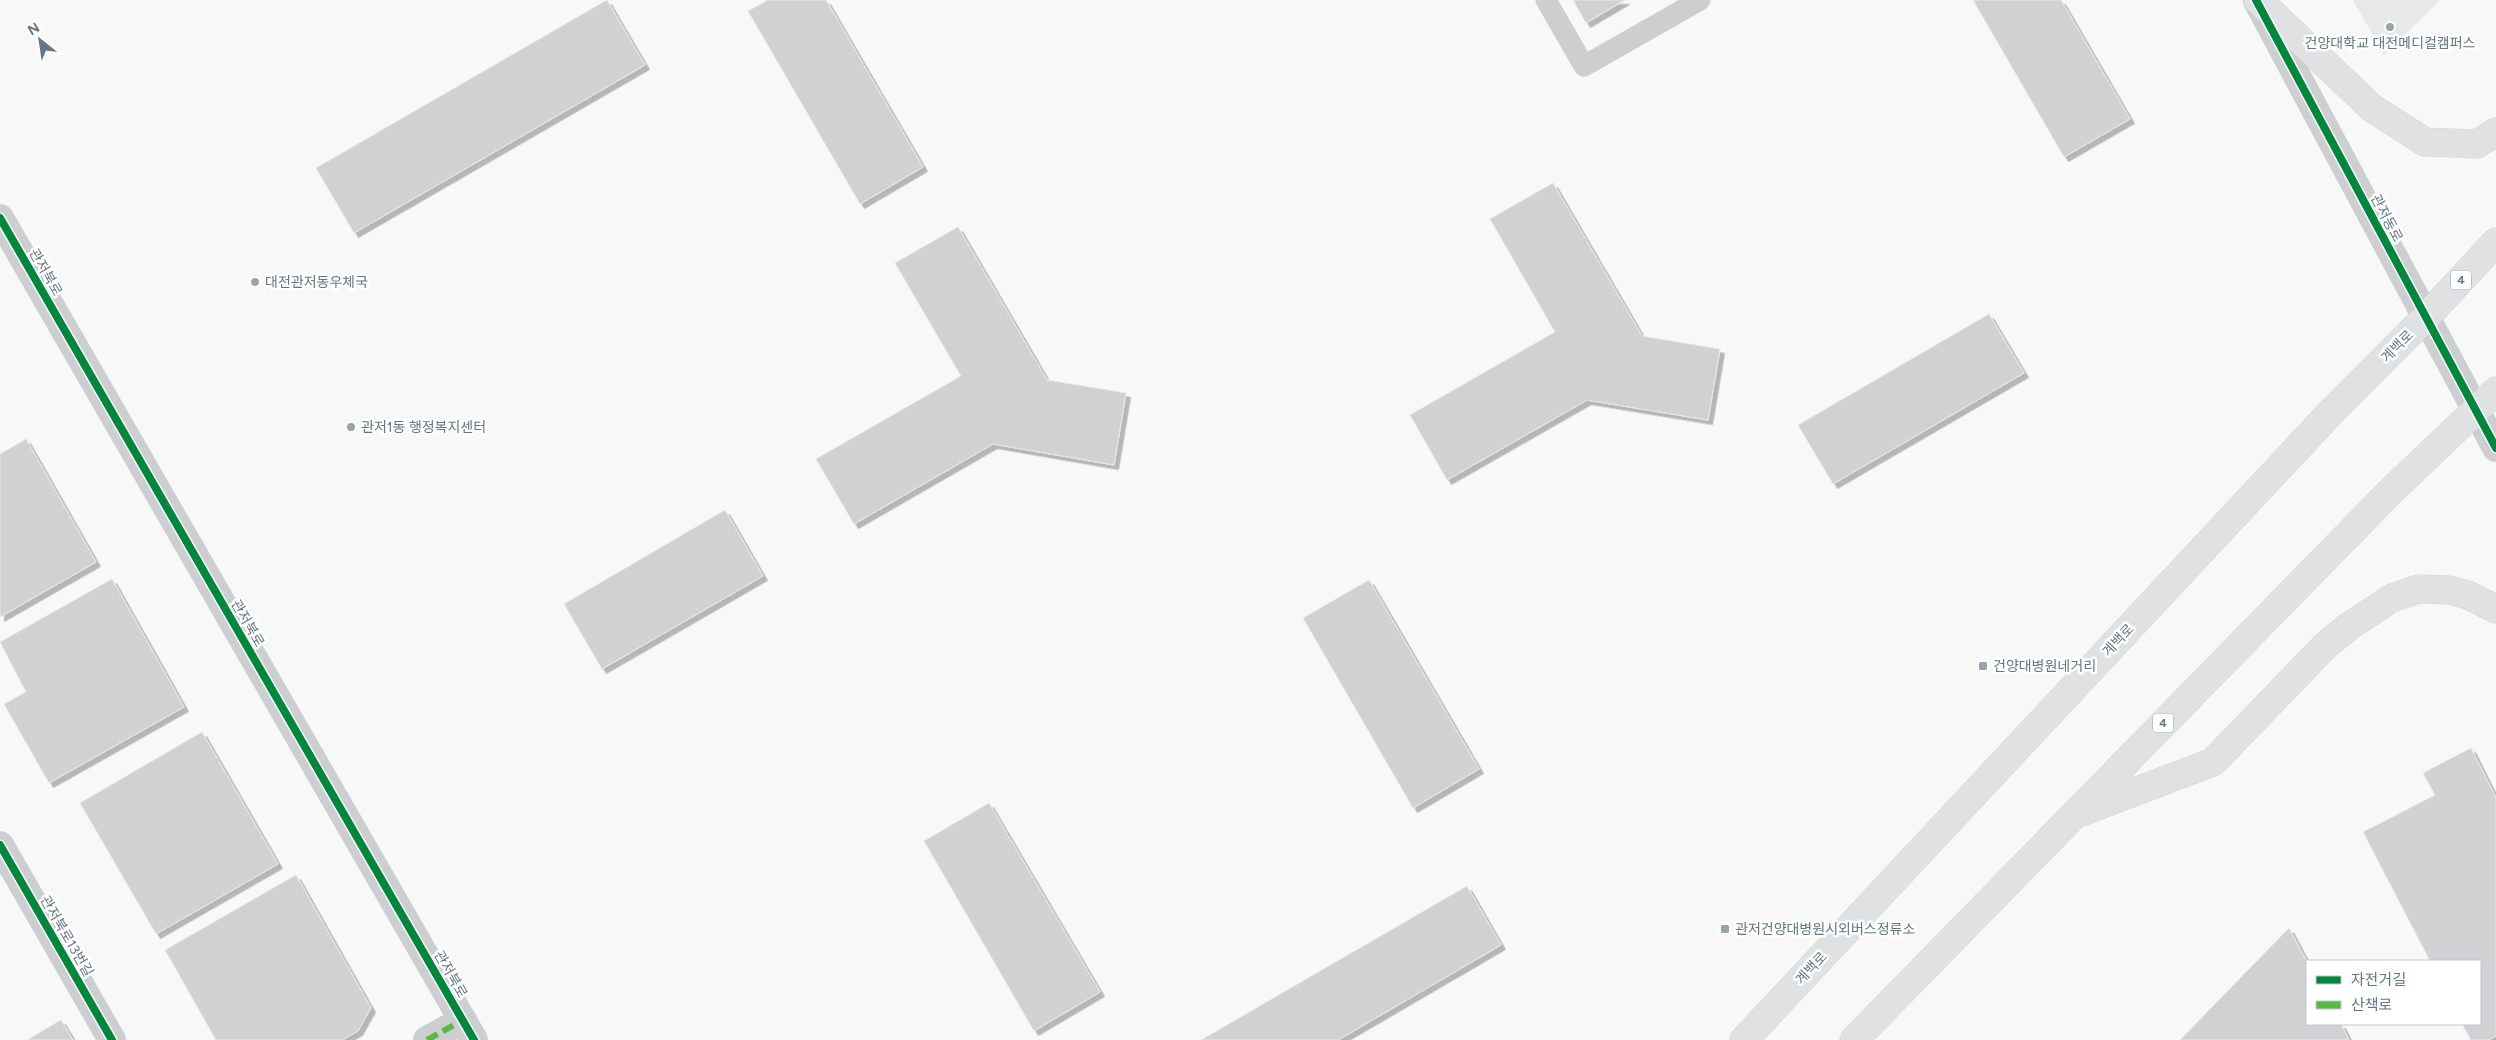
<svg xmlns="http://www.w3.org/2000/svg" width="2496" height="1040" font-family="Figtree,'Noto Sans KR',sans-serif">
	<style>
		.built { fill: #e7e8e8 }
		.building { fill: #cfd1d2; stroke: #e8e8e8; filter: url(#shadow) }
		.lines { fill: none; stroke-linecap: round; stroke-linejoin: round }
		.primary-casing { stroke: #d4d5d6; stroke-width: 29 }
		.service { stroke: #cdcecf; stroke-width: 21 }
		.minor { stroke: #cdcecf; stroke-width: 28 }
		.primary { stroke: #e0e1e2; stroke-width: 28 }
		.quiet { stroke: #58b947; stroke-width: 6; stroke-dasharray: 12 6; stroke-linecap: butt }
		.cycleway-casing { stroke: #fff; stroke-width: 11 }
		.cycleway { stroke: #00873e; stroke-width: 8 }
		.poi-dot { fill: #98a4ab; stroke: #fff; stroke-width: 2 }
		.labels { text-anchor: middle; stroke-width: 5; stroke-linejoin: round; paint-order: stroke }
		.shield { fill: #fff; stroke: #929fa8; stroke-width: 1 }
		.shield-label { font-size: 12px; font-weight: bold; fill: #647682 }
		.poi-label { font-size: 14px; fill: #647682; stroke: #fff; text-anchor: start }
		.street-label { font-size: 14px; fill: #647682; stroke: #fff }
	</style>
	<defs>
		<filter id="shadow"><feDropShadow dx="4.5" dy="4.5" stdDeviation="0" flood-color="#0004"/></filter>
	</defs>
	<rect width="100%" height="100%" fill="#f8f8f8"/>
	<path class="built" d="M 2353,0 L 2440,0 L 2384,55 Z"/>
	<path class="building" d="M 607,0 L 645,65 L 354,233 L 316,168 Z
		M 768,0 L 826,0 L 923,167 L 860,204 L 748,11 Z
		M 1573,0 L 1625,0 L 1586,23 Z
		M 1973,0 L 2061,0 L 2130,119 L 2064,157 Z
		M 1553,183 L 1642,336 L 1720,349 L 1708,420 L 1587,400 L 1447,480 L 1410,415 L 1555,332 L 1490,219 Z
		M 958,227 L 1047,380 L 1126,393 L 1114,465 L 993,444 L 854,524 L 816,459 L 961,376 L 895,263 Z
		M 1989,314 L 2024,373 L 1833,484 L 1798,425 Z
		M 26,439 L 96,562 L 0,617 L 0,454 Z
		M 725,510 L 763,576 L 602,669 L 564,604 Z
		M 112,579 L 184,707 L 49,783 L 4,704 L 26,692 L 0,642 Z
		M 1369,580 L 1479,769 L 1413,808 L 1303,618 Z
		M 202,732 L 278,864 L 156,934 L 80,803 Z
		M 2471,748 L 2496,798 L 2496,1036 L 2488,1040 L 2471,1040 L 2462,1024 L 2480,1024 L 2480,961 L 2430,961 L 2363,832 L 2435,795 L 2423,773 Z
		M 989,803 L 1100,992 L 1034,1031 L 924,841 Z
		M 296,875 L 371,1008 L 358,1031 L 342,1040 L 216,1040 L 165,950 Z
		M 1467,886 L 1501,945 L 1338,1040 L 1201,1040 Z
		M 2289,928 L 2307,962 L 2307,1024 L 2341,1024 L 2349,1040 L 2180,1040 Z
		M 61,1020 L 73,1040 L 27,1040 Z"/>
	<g class="lines">
		<g class="primary-casing">
			<path id="primary" d="M 2258,0 L 2372,108 L 2425,142 L 2477,144 L 2496,132
				M 2079,813 L 2213,762 L 2325,646 L 2348,627 L 2392,598 L 2418,589 L 2449,590 L 2468,595 L 2496,609
				M 1744,1040 L 2333,410 L 2426,317 L 2496,242
				M 1854,1040 L 2390,492 L 2496,391"/>
		</g>
		<path class="service" d="M 1546,0 L 1584,66 L 1700,0"/>
		<path class="minor" d="M 2257,1 L 2496,448
			M 0,218 L 474,1040
			M 0,845 L 112,1040
			M 427,1040 L 463,1020"/>
		<use href="#primary" class="primary"/>
		<path class="quiet" d="M 427,1040 L 463,1020"/>
		<g class="cycleway-casing">
			<path id="cycleway" d="M 2256,0 L 2496,448
				M 0,218 L 474,1040
				M 0,845 L 112,1040"/>
		</g>
		<use href="#cycleway" class="cycleway"/>
	</g>
	<g class="poi-dot">
		<circle cx="2390" cy="27" r="5"/>
		<circle cx="255" cy="282" r="5"/>
		<circle cx="351" cy="427" r="5"/>
		<rect x="1978" y="661" width="10" height="10" rx="2.5"/>
		<rect x="1720" y="924" width="10" height="10" rx="2.5"/>
	</g>
	<g class="labels">
		<g class="shield">
			<rect x="2451" y="270.5" width="20" height="19" rx="4"/>
			<rect x="2153" y="713.5" width="20" height="19" rx="4"/>
		</g>
		<g class="shield-label">
			<text x="2461" y="284">4</text>
			<text x="2163" y="727">4</text>
		</g>
		<g class="poi-label">
			<text x="2390" y="48" text-anchor="middle">건양대학교 대전메디컬캠퍼스</text>
			<text x="265" y="287">대전관저동우체국</text>
			<text x="361" y="432">관저1동 행정복지센터</text>
			<text x="1993" y="671">건양대병원네거리</text>
			<text x="1735" y="934">관저건양대병원시외버스정류소</text>
		</g>
		<g class="street-label">
			<text transform="translate(2387 218) rotate(62)" y="5">관저동로</text>
			<text transform="translate(46 272) rotate(60)" y="5">관저북로</text>
			<text transform="translate(2397 346) rotate(-45)" y="5">계백로</text>
			<text transform="translate(248 623) rotate(60)" y="5">관저북로</text>
			<text transform="translate(2118 640) rotate(-47)" y="5">계백로</text>
			<text transform="translate(67 936) rotate(60)" y="5">관저북로13번길</text>
			<text transform="translate(1811 968) rotate(-47)" y="5">계백로</text>
			<text transform="translate(451 974) rotate(60)" y="5">관저북로</text>
		</g>
	</g>
	<rect x="2306" y="960" width="175" height="65" fill="#ffffff" stroke="#c1c8cd"/>
	<rect x="2316" y="976" width="25" height="8" fill="#00873e" stroke="#c1c8cd"/>
	<text x="2351" y="985" font-size="15" fill="#647682">자전거길</text>
	<rect x="2316" y="1001" width="25" height="8" fill="#58b947" stroke="#c1c8cd"/>
	<text x="2351" y="1010" font-size="15" fill="#647682">산책로</text>
	<g transform="translate(40 40) rotate(330)" stroke="#ffffff" stroke-width="4" paint-order="stroke">
	<path d="M0-4L9 19L0 12L-9 19Z" fill="#647682"/>
	<text y="-8" font-size="14" font-weight="bold" text-anchor="middle" fill="#647682">N</text>
	</g>
</svg>
